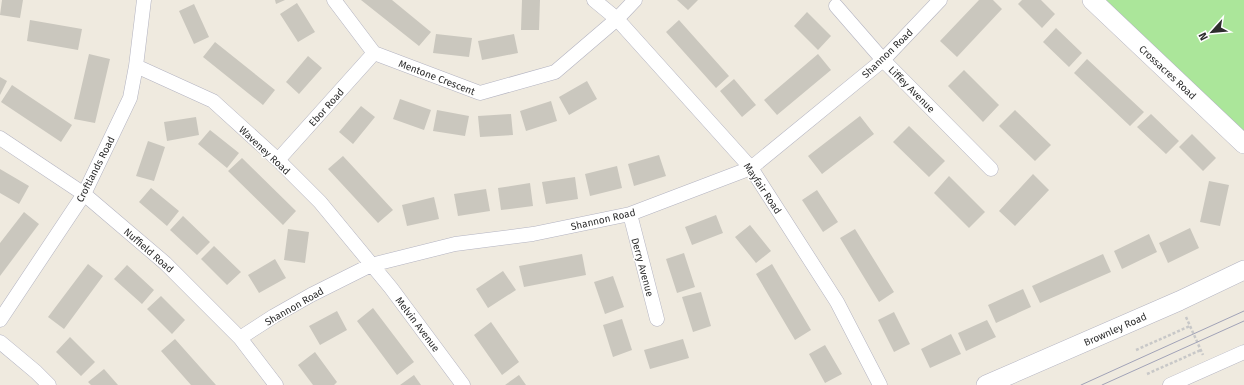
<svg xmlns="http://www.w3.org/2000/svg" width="1244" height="385" font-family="'Fira Sans',sans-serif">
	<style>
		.green { fill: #abe69a }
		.building { fill: #cac7be }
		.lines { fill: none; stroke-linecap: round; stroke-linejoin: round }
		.street-casing { stroke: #b3b3c1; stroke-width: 15 }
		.secondary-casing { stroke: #b3b3c1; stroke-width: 20 }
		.path { stroke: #c8c8c8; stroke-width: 2.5; stroke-dasharray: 3 2; stroke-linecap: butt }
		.street { stroke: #fff; stroke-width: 14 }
		.secondary { stroke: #fff; stroke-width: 19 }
		.tram { stroke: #a1a2b7; stroke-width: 1 }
		.labels { text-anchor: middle; stroke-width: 3; stroke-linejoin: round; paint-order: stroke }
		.street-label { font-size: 10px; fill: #2d2d2d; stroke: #fff }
	</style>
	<rect width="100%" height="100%" fill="#efeadf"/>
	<path class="green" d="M 1096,0 L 1244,0 L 1244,136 Z"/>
	<path class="building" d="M 2,0 L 23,0 L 20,18 L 0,15 Z
		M 275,0 L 285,0 L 276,4 Z
		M 361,0 L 392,0 L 431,32 L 419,46 Z
		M 522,0 L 540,0 L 539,30 L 521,30 Z
		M 677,0 L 698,0 L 688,10 Z
		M 979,0 L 993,0 L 1002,9 L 957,57 L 940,41 Z
		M 1022,0 L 1041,0 L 1055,14 L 1042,28 L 1018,4 Z
		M 297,3 L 315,32 L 298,42 L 280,14 Z
		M 194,4 L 209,37 L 194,44 L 179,11 Z
		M 807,12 L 831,36 L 818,50 L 794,26 Z
		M 30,20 L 82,29 L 78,50 L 27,41 Z
		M 679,20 L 729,76 L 716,88 L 666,32 Z
		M 1056,28 L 1082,53 L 1069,67 L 1043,42 Z
		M 436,34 L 472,38 L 469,57 L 433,53 Z
		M 514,34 L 518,53 L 482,60 L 478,41 Z
		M 215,42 L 275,90 L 263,105 L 203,57 Z
		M 89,54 L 110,59 L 95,123 L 74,119 Z
		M 818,54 L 831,70 L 777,115 L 764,100 Z
		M 308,56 L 322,68 L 299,94 L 286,82 Z
		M 1087,59 L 1144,112 L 1130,126 L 1074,73 Z
		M 964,70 L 999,105 L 983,122 L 948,86 Z
		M 0,77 L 7,81 L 0,95 Z
		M 734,79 L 756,105 L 742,117 L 720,91 Z
		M 587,81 L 597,99 L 569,115 L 559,97 Z
		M 12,85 L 72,125 L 61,142 L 1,102 Z
		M 400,99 L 431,110 L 424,130 L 393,119 Z
		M 551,101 L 557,121 L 526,131 L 520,111 Z
		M 361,106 L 375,117 L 353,144 L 339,132 Z
		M 437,110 L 469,116 L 465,136 L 433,131 Z
		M 1015,110 L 1051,145 L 1035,161 L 999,126 Z
		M 511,114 L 513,135 L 480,137 L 478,116 Z
		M 1151,114 L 1179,141 L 1166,154 L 1137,127 Z
		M 860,116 L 874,134 L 822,174 L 808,156 Z
		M 196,117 L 199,135 L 167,141 L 164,122 Z
		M 909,126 L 945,161 L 929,177 L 893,142 Z
		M 210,130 L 239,153 L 227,168 L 198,144 Z
		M 1192,134 L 1216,158 L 1203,171 L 1179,147 Z
		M 148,141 L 165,147 L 154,181 L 136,176 Z
		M 659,155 L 666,176 L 634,186 L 628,164 Z
		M 343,156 L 393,210 L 378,223 L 328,169 Z
		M 242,158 L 296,211 L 283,225 L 228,171 Z
		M 617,166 L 622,188 L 590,196 L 585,174 Z
		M 0,169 L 29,186 L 19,204 L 0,193 Z
		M 1033,174 L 1049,190 L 1015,226 L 999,211 Z
		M 949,176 L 985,212 L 969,228 L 934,193 Z
		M 575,177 L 578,199 L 546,204 L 542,182 Z
		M 1209,181 L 1229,185 L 1220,226 L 1200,222 Z
		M 530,183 L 533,206 L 501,210 L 498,188 Z
		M 151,188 L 179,211 L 167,226 L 139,202 Z
		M 486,189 L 490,211 L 458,216 L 454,194 Z
		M 817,190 L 838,222 L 823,232 L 802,200 Z
		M 434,197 L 439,219 L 407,226 L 402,205 Z
		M 24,212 L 39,224 L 0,276 L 0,243 Z
		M 716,215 L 723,233 L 692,245 L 685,227 Z
		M 183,216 L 210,242 L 197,255 L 170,230 Z
		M 750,225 L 771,251 L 756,263 L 735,237 Z
		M 1190,228 L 1199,248 L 1168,263 L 1159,243 Z
		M 288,229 L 309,232 L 305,263 L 284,260 Z
		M 855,229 L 894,292 L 879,302 L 840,238 Z
		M 1149,234 L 1157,252 L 1122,269 L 1114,251 Z
		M 214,246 L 241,272 L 227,285 L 201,259 Z
		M 684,253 L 695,287 L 677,293 L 666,259 Z
		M 582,254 L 586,275 L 524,287 L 519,266 Z
		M 1103,254 L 1111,272 L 1040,303 L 1032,286 Z
		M 275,259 L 286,278 L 259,293 L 248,275 Z
		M 88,264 L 103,276 L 64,329 L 48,317 Z
		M 772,264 L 811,330 L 795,340 L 756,274 Z
		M 127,265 L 154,290 L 142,304 L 114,279 Z
		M 503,271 L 516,290 L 488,308 L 476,289 Z
		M 613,276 L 624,307 L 605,314 L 594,282 Z
		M 1023,289 L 1031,307 L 996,323 L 988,305 Z
		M 701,292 L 711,326 L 693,332 L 682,297 Z
		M 161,296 L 185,320 L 172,334 L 147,309 Z
		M 373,308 L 414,362 L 397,375 L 357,321 Z
		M 337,311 L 347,330 L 320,345 L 309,326 Z
		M 894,312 L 910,344 L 894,352 L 878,320 Z
		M 622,319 L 632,350 L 613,357 L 603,325 Z
		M 987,320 L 996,337 L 966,351 L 958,333 Z
		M 491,322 L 519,362 L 502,375 L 474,335 Z
		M 951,334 L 961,354 L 930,368 L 921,349 Z
		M 70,337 L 95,362 L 81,376 L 56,352 Z
		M 175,339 L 216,385 L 191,385 L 161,351 Z
		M 683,339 L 689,358 L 650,369 L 644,350 Z
		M 825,345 L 842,374 L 825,383 L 809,354 Z
		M 315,352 L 337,382 L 334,385 L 313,385 L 298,365 Z
		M 104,369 L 118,385 L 91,385 L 88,382 Z
		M 414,375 L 421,385 L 400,385 Z
		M 519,375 L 526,385 L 505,385 Z"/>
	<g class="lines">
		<g class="street-casing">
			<path id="street" d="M 334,0 L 374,53 L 480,93 L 555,72 L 617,19 L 635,0
				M 594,0 L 617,19 L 751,168 L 837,302 L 880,385
				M 836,6 L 883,60 L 991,169
				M 136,66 L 213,101 L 278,160 L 320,202 L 391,288 L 463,385
				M 0,138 L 84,194 L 165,263 L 240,338 L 276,385
				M 278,160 L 374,53
				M 630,214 L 657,319
				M 0,320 L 84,194 L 130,98 L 136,66 L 144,0
				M 240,338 L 274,316 L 311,295 L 371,265 L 455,244 L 533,234 L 630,214 L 751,168 L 883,60 L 940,0
				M 0,342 L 36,372 L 49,385
				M 1170,385 L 1244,352"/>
		</g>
		<g class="secondary-casing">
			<path id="secondary" d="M 1092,0 L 1244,144
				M 986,385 L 1179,301 L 1244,270"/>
		</g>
		<path class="path" d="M 1186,317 L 1203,355
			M 1136,350 L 1190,326
			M 1147,374 L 1201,350"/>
		<use href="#street" class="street"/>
		<use href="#secondary" class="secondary"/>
		<path class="tram" d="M 1081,385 L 1244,311
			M 1102,385 L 1244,321"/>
	</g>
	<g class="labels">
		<g class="street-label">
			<text transform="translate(887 53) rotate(-44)" y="4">Shannon Road</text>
			<text transform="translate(1168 72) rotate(43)" y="4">Crossacres Road</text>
			<text transform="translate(437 77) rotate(21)" y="4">Mentone Crescent</text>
			<text transform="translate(912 89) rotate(45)" y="4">Liffey Avenue</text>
			<text transform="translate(326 107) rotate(-48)" y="4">Ebor Road</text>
			<text transform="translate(265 150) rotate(43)" y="4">Waveney Road</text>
			<text transform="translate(95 169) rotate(-63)" y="4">Croftlands Road</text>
			<text transform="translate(763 188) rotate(56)" y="4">Mayfair Road</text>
			<text transform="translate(603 219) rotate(-13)" y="4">Shannon Road</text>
			<text transform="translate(149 250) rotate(41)" y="4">Nuffield Road</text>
			<text transform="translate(643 267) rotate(75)" y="4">Derry Avenue</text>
			<text transform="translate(294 306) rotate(-30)" y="4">Shannon Road</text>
			<text transform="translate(418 324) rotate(53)" y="4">Melvin Avenue</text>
			<text transform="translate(1115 329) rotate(-24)" y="4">Brownley Road</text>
		</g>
	</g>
	<g transform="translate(1212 32) rotate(243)" stroke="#ffffff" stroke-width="3" paint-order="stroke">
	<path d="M0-3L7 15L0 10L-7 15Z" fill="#2d2d2d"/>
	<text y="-6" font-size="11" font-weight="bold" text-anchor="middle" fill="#2d2d2d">N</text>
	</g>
</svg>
